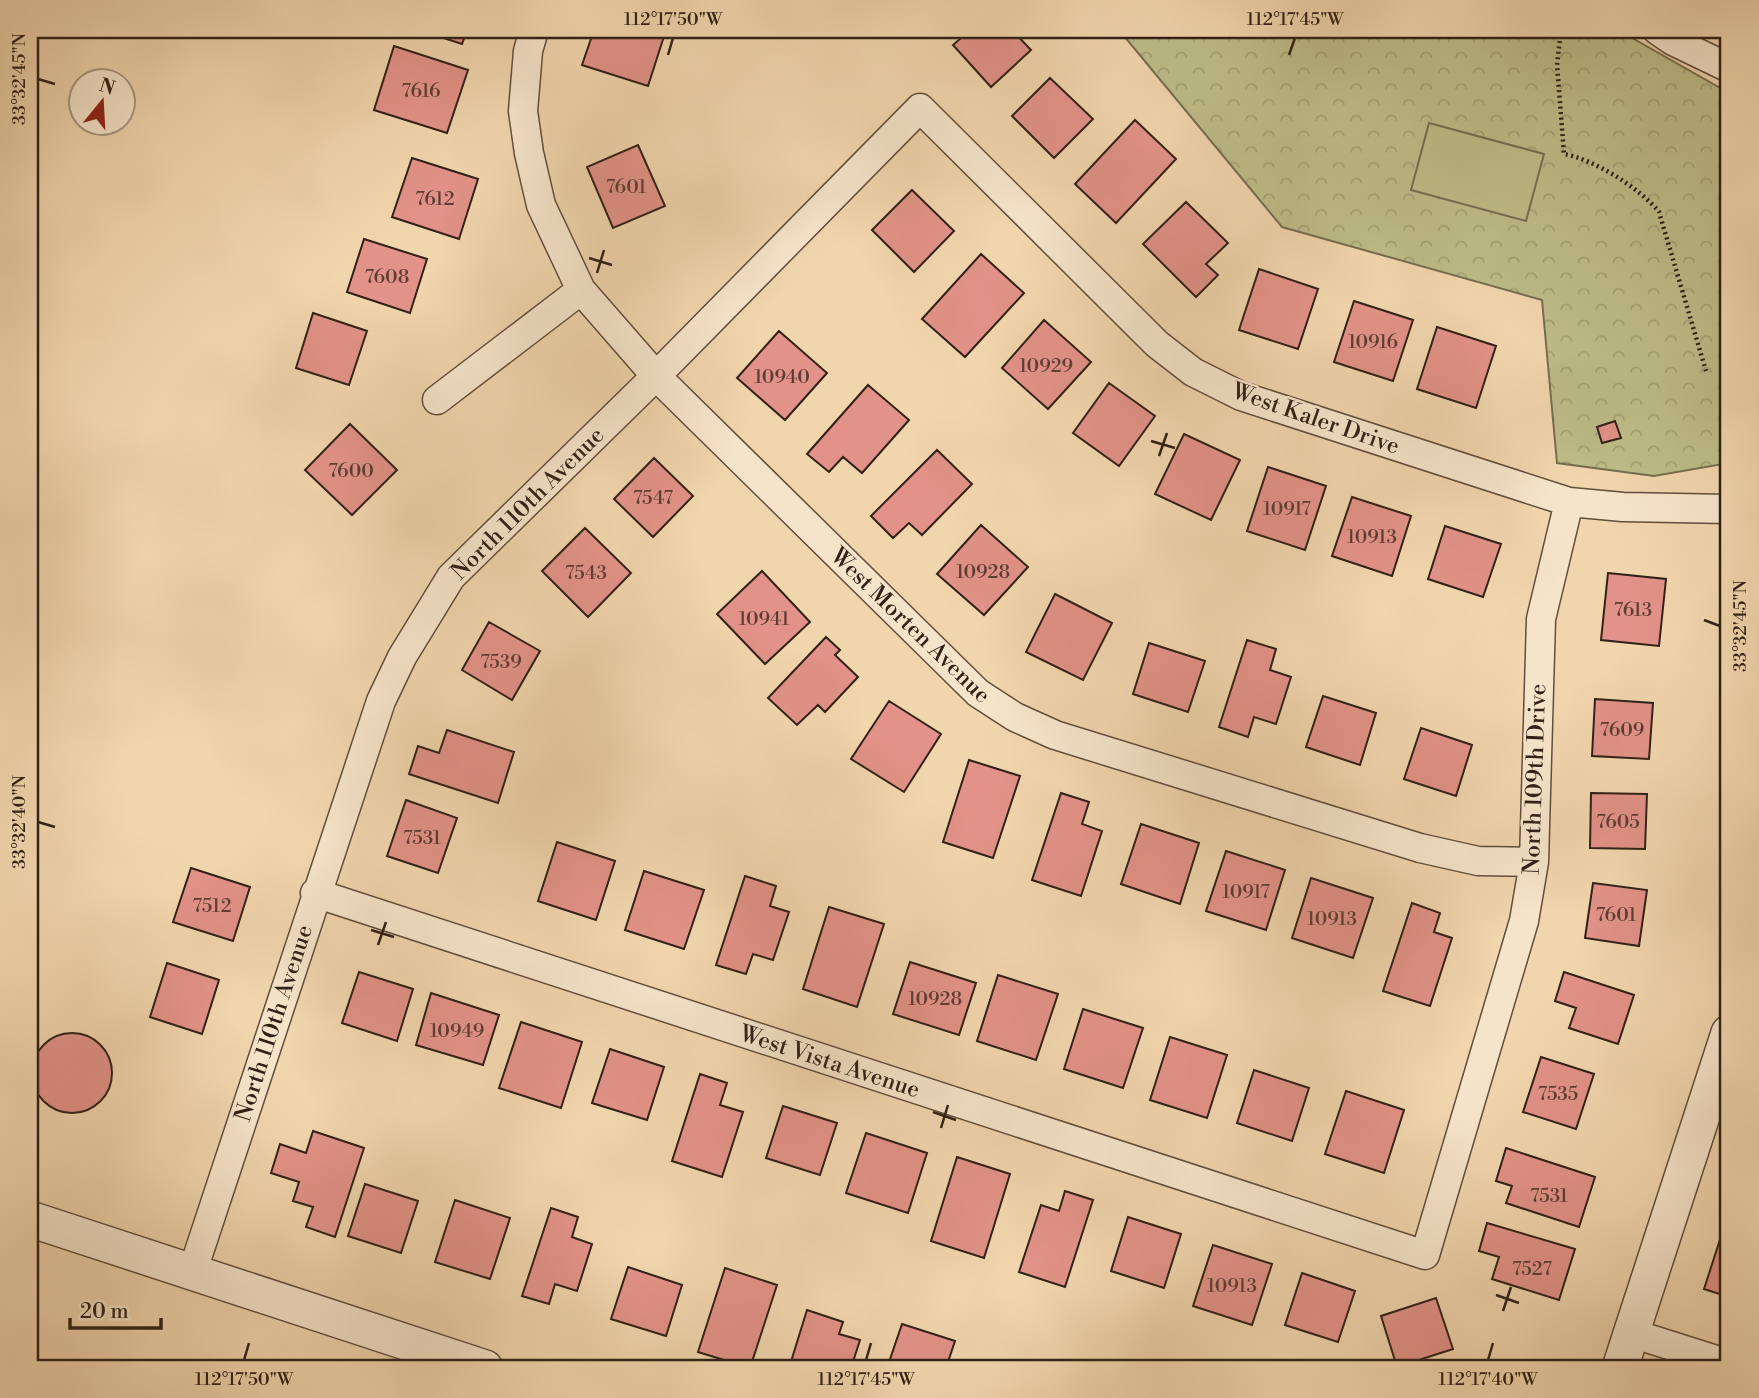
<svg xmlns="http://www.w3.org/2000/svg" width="1759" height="1398" font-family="'Libre Bodoni',serif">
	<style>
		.park { fill: url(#park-crowns); stroke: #776e50; stroke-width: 2 }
		.pitch { fill: #bdbc88; stroke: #776e50; stroke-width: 2 }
		.building { fill: #e29288; stroke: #312117; stroke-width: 2 }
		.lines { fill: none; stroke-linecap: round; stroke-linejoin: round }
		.minor-casing { stroke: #614e3c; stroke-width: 31 }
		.tertiary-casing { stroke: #614e3c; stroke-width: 38 }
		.path { stroke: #312117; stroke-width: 4.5; stroke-dasharray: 2 3.5; stroke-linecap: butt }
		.minor { stroke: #f6e4ca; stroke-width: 28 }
		.tertiary { stroke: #f6e4ca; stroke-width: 35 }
		.ticks { fill: none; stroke: #312117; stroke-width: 2.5 }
		.labels { text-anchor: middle; stroke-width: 5; stroke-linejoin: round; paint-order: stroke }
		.number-label { font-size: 19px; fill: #5d3d33 }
		.street-label { font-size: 23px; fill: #312117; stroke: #f6e4ca }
		.neatline { fill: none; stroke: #312117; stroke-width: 2.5 }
		.ticks-label { font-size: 18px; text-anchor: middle; fill: #312117 }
	</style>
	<defs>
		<pattern id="park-crowns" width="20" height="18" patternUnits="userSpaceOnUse" patternTransform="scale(1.75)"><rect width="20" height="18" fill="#bdbc88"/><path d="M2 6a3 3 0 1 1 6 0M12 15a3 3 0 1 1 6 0" fill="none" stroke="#a3a175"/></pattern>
	</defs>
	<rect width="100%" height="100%" fill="#f1d5ad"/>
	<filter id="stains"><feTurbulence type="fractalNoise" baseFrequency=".00286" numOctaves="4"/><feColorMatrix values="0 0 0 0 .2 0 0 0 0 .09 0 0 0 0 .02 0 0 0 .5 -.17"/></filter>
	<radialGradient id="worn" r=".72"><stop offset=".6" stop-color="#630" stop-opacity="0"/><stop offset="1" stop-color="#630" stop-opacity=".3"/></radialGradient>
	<path class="park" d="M 1119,30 L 1618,30 L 1729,93 L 1729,463 L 1654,476 L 1557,463 L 1542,300 L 1282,227 Z"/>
	<path class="pitch" d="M 1429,123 L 1544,154 L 1526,221 L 1411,190 Z"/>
	<path class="building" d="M 419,30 L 467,30 L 462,44 Z
		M 594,30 L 666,30 L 648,86 L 582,65 Z
		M 970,30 L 1012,30 L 1031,50 L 991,87 L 953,45 Z
		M 394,46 L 468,70 L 447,133 L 374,110 Z
		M 1050,78 L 1093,119 L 1054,158 L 1012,116 Z
		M 1135,120 L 1176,159 L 1116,223 L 1075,184 Z
		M 638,145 L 665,206 L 613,228 L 587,167 Z
		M 412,158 L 478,179 L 459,239 L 392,217 Z
		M 912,190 L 954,231 L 914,272 L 872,230 Z
		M 1186,202 L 1228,243 L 1206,264 L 1218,275 L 1196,297 L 1143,244 Z
		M 364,239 L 427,259 L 410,313 L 347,292 Z
		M 981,254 L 1024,293 L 965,357 L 922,319 Z
		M 1259,269 L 1318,289 L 1298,349 L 1239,330 Z
		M 1354,301 L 1413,320 L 1393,381 L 1334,362 Z
		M 313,313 L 367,331 L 349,385 L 296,368 Z
		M 1044,320 L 1091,362 L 1048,409 L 1002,368 Z
		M 1437,327 L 1496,346 L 1476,408 L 1417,389 Z
		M 779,331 L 827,373 L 785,420 L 737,378 Z
		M 1109,383 L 1155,416 L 1119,466 L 1073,433 Z
		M 868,385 L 909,420 L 862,473 L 843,457 L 829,472 L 807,454 Z
		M 1615,421 L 1621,438 L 1602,443 L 1597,427 Z
		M 350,424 L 397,470 L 352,515 L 305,470 Z
		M 1184,434 L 1240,460 L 1211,520 L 1155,494 Z
		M 937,450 L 972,484 L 922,535 L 909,523 L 893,538 L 871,516 Z
		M 654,458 L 693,496 L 653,537 L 614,499 Z
		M 1268,467 L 1326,486 L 1305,550 L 1247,531 Z
		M 1352,497 L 1411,516 L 1392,576 L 1332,556 Z
		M 981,525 L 1028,567 L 984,615 L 937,574 Z
		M 1445,526 L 1501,544 L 1483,597 L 1428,579 Z
		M 585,528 L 631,573 L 588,617 L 542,571 Z
		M 762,571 L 810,622 L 765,664 L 717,614 Z
		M 1608,573 L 1666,579 L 1659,646 L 1601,640 Z
		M 1055,594 L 1112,623 L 1083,680 L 1026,652 Z
		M 489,622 L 540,651 L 512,700 L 462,670 Z
		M 826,637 L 840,650 L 835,655 L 858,677 L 825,712 L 818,705 L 797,725 L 768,698 Z
		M 1247,640 L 1276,649 L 1270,670 L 1291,677 L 1276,724 L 1254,717 L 1248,737 L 1219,727 Z
		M 1149,643 L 1205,661 L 1188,712 L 1133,694 Z
		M 1323,696 L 1376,713 L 1360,765 L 1306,747 Z
		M 1595,699 L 1653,703 L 1649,759 L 1592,756 Z
		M 889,701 L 941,734 L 904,792 L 851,759 Z
		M 1421,728 L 1472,745 L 1456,796 L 1404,779 Z
		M 447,730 L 514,752 L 498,803 L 409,774 L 418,746 L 439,753 Z
		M 969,760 L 1020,776 L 993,858 L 943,842 Z
		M 1061,793 L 1089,802 L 1082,824 L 1102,831 L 1081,896 L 1032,880 Z
		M 1591,793 L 1647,794 L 1645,849 L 1590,848 Z
		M 406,800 L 457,818 L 438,873 L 387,856 Z
		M 1141,824 L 1199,843 L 1180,904 L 1121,884 Z
		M 557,842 L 615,861 L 596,920 L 538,901 Z
		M 1226,851 L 1285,870 L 1266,930 L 1206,911 Z
		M 191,868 L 250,887 L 233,941 L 173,922 Z
		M 644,871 L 704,890 L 684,949 L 625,930 Z
		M 745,876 L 776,886 L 770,906 L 789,912 L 773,960 L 753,954 L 746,974 L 716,965 Z
		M 1311,878 L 1373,898 L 1353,958 L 1292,938 Z
		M 1593,883 L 1647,890 L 1639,946 L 1585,938 Z
		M 1412,903 L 1440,913 L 1434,932 L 1452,938 L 1430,1006 L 1383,991 Z
		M 829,907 L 884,924 L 857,1007 L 803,989 Z
		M 910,962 L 976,983 L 959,1035 L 893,1014 Z
		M 167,963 L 219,980 L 202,1034 L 150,1017 Z
		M 359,972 L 413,989 L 397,1041 L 342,1023 Z
		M 1564,972 L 1634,995 L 1618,1044 L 1569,1028 L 1576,1008 L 1555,1001 Z
		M 998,975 L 1058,994 L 1036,1060 L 977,1041 Z
		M 431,993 L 499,1015 L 483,1065 L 416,1045 Z
		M 1083,1009 L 1143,1028 L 1123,1088 L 1064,1069 Z
		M 521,1022 L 582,1042 L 561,1108 L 499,1088 Z
		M32 1073a40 40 0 1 1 80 0a40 40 0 1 1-80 0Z
		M 1170,1037 L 1227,1055 L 1207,1118 L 1150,1100 Z
		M 610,1049 L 664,1067 L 647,1120 L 592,1103 Z
		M 1541,1057 L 1594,1074 L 1576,1129 L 1523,1112 Z
		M 1254,1070 L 1309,1088 L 1292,1141 L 1237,1123 Z
		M 700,1074 L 727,1083 L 720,1105 L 743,1112 L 722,1177 L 672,1161 Z
		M 1346,1091 L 1404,1110 L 1384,1173 L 1325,1154 Z
		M 783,1106 L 837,1123 L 820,1175 L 766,1158 Z
		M 313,1131 L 364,1148 L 335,1237 L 306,1227 L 313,1207 L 293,1201 L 299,1182 L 271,1173 L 280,1144 L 306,1153 Z
		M 866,1133 L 927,1153 L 908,1213 L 846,1193 Z
		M 1506,1148 L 1595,1177 L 1579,1227 L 1506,1203 L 1512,1186 L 1496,1181 Z
		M 957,1157 L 1010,1174 L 984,1258 L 931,1241 Z
		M 365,1184 L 418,1201 L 401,1253 L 348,1236 Z
		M 1065,1191 L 1093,1200 L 1065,1287 L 1019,1272 L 1041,1205 L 1059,1211 Z
		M 455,1200 L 510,1218 L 490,1279 L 435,1262 Z
		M 551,1208 L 578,1217 L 572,1237 L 592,1244 L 577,1291 L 555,1284 L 549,1304 L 522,1296 Z
		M 1128,1217 L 1181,1234 L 1164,1288 L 1111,1271 Z
		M 1726,1221 L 1729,1222 L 1729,1297 L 1704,1289 Z
		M 1487,1223 L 1575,1249 L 1559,1300 L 1492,1279 L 1499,1257 L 1479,1251 Z
		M 1213,1245 L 1272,1264 L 1252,1325 L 1193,1306 Z
		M 628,1267 L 682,1285 L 666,1336 L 611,1319 Z
		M 725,1268 L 777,1285 L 750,1368 L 698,1352 Z
		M 1302,1273 L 1355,1291 L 1338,1342 L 1285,1325 Z
		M 1436,1298 L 1453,1349 L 1397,1367 L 1381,1316 Z
		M 807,1310 L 843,1322 L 839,1334 L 860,1340 L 851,1368 L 789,1368 Z
		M 902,1324 L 955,1341 L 946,1368 L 887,1368 Z"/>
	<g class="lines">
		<g class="minor-casing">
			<path id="minor" d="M 534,30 L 528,51 L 523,111 L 529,153 L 541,205 L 581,290 L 656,376 L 978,693 L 1015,717 L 1055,735 L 1420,848 L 1478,861 L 1534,862
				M 1657,30 L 1673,41 L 1729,68
				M 437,400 L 581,290
				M 315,893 L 1425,1255 L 1524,921 L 1534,862 L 1541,619 L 1569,502
				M 192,1273 L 381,701 L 402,657 L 451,577 L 656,376 L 920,108 L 1157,344 L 1193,372 L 1241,396 L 1569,502 L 1623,507 L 1729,509
				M 1631,1333 L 1729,1364"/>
		</g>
		<g class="tertiary-casing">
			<path id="tertiary" d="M 30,1219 L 485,1368
				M 1620,1368 L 1729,1033"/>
		</g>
		<path class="path" d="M 1561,30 L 1557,65 L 1564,154 C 1593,159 1640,188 1659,212 L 1706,371"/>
		<use href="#minor" class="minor"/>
		<use href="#tertiary" class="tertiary"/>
	</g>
	<path class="ticks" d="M 668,55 L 673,38M 1289,55 L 1295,38M 38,79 L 55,84M 589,258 L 612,265M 597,273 L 604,250M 1151,441 L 1175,448M 1159,456 L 1167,433M 1704,620 L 1720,626M 38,822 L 55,827M 371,930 L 394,937M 378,945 L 386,922M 933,1112 L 956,1120M 941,1128 L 948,1105M 1496,1295 L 1519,1303M 1503,1311 L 1511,1287M 244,1360 L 249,1343M 866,1360 L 871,1343M 1488,1360 L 1493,1343"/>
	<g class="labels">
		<g class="number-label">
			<text x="421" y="97">7616</text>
			<text x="626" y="193">7601</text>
			<text x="435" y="205">7612</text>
			<text x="387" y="283">7608</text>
			<text x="1373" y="348">10916</text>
			<text x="1046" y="372">10929</text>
			<text x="782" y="383">10940</text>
			<text x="351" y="477">7600</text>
			<text x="653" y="504">7547</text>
			<text x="1287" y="515">10917</text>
			<text x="1372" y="543">10913</text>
			<text x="983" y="578">10928</text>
			<text x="586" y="579">7543</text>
			<text x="1633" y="616">7613</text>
			<text x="764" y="625">10941</text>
			<text x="501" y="668">7539</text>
			<text x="1622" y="736">7609</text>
			<text x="1618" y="828">7605</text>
			<text x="422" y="844">7531</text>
			<text x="1246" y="898">10917</text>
			<text x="212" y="912">7512</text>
			<text x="1616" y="921">7601</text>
			<text x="1332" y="925">10913</text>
			<text x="935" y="1005">10928</text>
			<text x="457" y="1037">10949</text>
			<text x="1558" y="1100">7535</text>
			<text x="1549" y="1202">7531</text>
			<text x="1532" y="1275">7527</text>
			<text x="1232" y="1292">10913</text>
		</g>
		<g class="street-label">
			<text transform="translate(1316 418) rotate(19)" y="8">West Kaler Drive</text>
			<text transform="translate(527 503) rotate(-45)" y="8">North 110th Avenue</text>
			<text transform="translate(911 625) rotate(44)" y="8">West Morten Avenue</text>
			<text transform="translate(1534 779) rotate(-88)" y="8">North 109th Drive</text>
			<text transform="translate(273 1023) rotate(-72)" y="8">North 110th Avenue</text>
			<text transform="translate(830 1061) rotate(18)" y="8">West Vista Avenue</text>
		</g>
	</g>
	<rect width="1759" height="1398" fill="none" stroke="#f1d5ad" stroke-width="77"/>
	<g transform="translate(102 102) rotate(18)"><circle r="33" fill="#f6e4ca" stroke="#a79682" stroke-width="2"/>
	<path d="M0-5L12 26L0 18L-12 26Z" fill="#8f2418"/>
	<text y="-10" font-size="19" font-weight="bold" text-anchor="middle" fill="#312117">N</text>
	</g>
	<path d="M70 1318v10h91v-10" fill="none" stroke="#312117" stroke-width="3.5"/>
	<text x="80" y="1318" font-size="21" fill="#312117" stroke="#f6e4ca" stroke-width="5" paint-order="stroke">20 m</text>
	<rect x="38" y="38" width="1682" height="1322" class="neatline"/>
	<g class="ticks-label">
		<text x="673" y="25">112°17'50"W</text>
		<text x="1295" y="25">112°17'45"W</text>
		<text transform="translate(19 79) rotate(-90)" y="6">33°32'45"N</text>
		<text transform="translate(1740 626) rotate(-90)" y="6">33°32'45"N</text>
		<text transform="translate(19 822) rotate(-90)" y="6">33°32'40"N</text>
		<text x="244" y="1385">112°17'50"W</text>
		<text x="866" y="1385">112°17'45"W</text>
		<text x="1488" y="1385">112°17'40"W</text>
	</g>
	<rect width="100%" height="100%" filter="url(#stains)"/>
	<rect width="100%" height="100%" fill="url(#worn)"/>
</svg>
